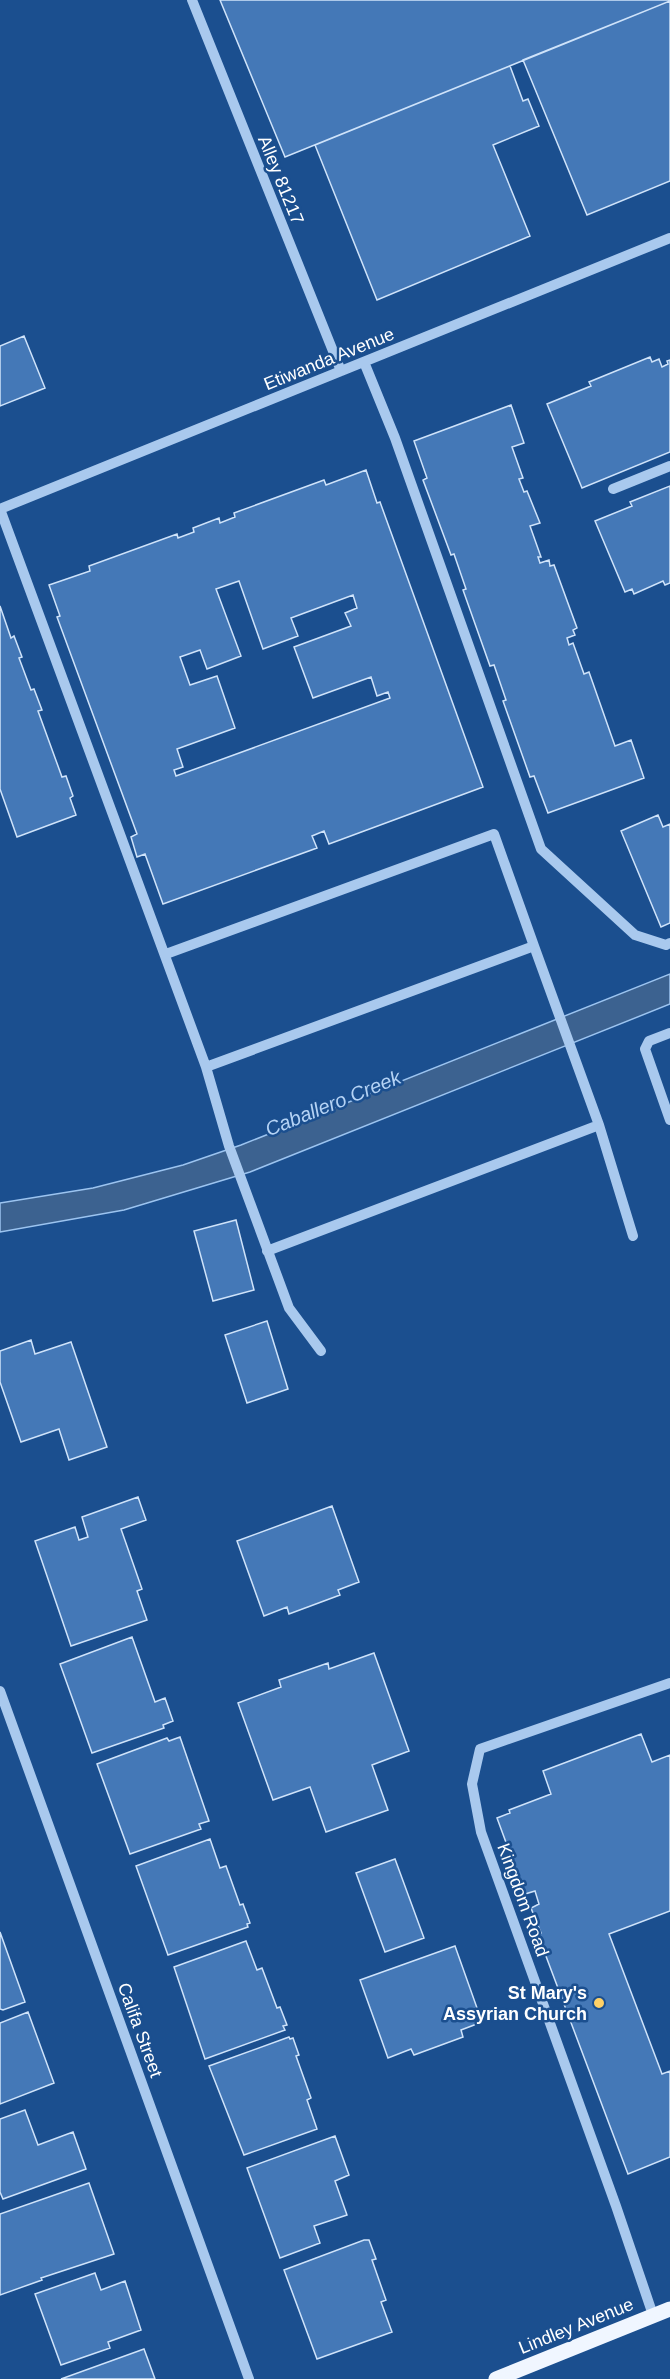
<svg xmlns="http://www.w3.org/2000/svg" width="670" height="2379" font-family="Helvetica,sans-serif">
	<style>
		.water { fill: #3c6290; stroke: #9cc4f0; stroke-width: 1.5 }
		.building { fill: #4478b7; stroke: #cfe3fa; stroke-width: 1.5; fill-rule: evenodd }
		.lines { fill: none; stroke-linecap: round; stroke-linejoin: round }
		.minor { stroke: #a9c9ee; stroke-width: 10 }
		.major { stroke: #f0f6ff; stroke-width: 15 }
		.poi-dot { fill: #ffd166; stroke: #1b4f8f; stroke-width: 2 }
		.labels { text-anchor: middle; stroke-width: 5; stroke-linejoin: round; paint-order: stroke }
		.street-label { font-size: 18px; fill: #fff; stroke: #1b4f8f }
		.poi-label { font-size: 18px; font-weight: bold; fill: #fff; stroke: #1b4f8f; text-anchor: end }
		.water-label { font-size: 20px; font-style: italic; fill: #b5d3f5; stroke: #1b4f8f }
	</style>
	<rect width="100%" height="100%" fill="#1b4f8f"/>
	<path class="water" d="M 670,974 L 670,1004 L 250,1172 L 124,1210 L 0,1232 L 0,1203 L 93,1188 L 183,1165 L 241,1145 Z"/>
	<path class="building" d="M 220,0 L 670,0 L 670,1 L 285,157 Z
		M 670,1 L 670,181 L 587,215 L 523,60 Z
		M 510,66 L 523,101 L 528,99 L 539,126 L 493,145 L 530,236 L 377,300 L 315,145 Z
		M 24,336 L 45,388 L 0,406 L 0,346 Z
		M 650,357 L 652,362 L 659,359 L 662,367 L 668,364 L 667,361 L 670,360 L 670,452 L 582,488 L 547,404 L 591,386 L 589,382 Z
		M 511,405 L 524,443 L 512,447 L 523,478 L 519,479 L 524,492 L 527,491 L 540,523 L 530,526 L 541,557 L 538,557 L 540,563 L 549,560 L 550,566 L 554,565 L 577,628 L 573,630 L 575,635 L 567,638 L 569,645 L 573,643 L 584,674 L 589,672 L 615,746 L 631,740 L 644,778 L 548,813 L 534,776 L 530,777 L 503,701 L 506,700 L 494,665 L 490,666 L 463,590 L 466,589 L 454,554 L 451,555 L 423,480 L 427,478 L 414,441 Z
		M 366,470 L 377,503 L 380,502 L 483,787 L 329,844 L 324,831 L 312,836 L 317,848 L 163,904 L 145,854 L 137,857 L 131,837 L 137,834 L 57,617 L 60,616 L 49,585 L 90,571 L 89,566 L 177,534 L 178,538 L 194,532 L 193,528 L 219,518 L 220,523 L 235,517 L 234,513 L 324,480 L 326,485 ZM 239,581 L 263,649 L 298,636 L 291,618 L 353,595 L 357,608 L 345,613 L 351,626 L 294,647 L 313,698 L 371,677 L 377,696 L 388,692 L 390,698 L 176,776 L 174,770 L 183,767 L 177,749 L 235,728 L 217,676 L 190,685 L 180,657 L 200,650 L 207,669 L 241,656 L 216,589 Z
		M 670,486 L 670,583 L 665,585 L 663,581 L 634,594 L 632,589 L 625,592 L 595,521 L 632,506 L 630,502 Z
		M 0,606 L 11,638 L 14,636 L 22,657 L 19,658 L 31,690 L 34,689 L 42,710 L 38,711 L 62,777 L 66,776 L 73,796 L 70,798 L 76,815 L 17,837 L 0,789 Z
		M 658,815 L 663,827 L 670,824 L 670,923 L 661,927 L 621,831 Z
		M 236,1220 L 254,1290 L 213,1301 L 194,1231 Z
		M 267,1321 L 288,1389 L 247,1403 L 225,1335 Z
		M 31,1340 L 35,1354 L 71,1342 L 107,1447 L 69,1460 L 59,1429 L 21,1442 L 0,1382 L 0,1351 Z
		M 138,1497 L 146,1520 L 121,1529 L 142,1589 L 137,1591 L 147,1620 L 71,1646 L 35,1541 L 75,1527 L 79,1540 L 88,1537 L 82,1517 Z
		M 332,1506 L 359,1582 L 338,1590 L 340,1595 L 289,1614 L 287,1607 L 264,1616 L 237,1541 Z
		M 132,1637 L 155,1702 L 165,1698 L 173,1721 L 163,1725 L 164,1728 L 92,1753 L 60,1664 Z
		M 374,1653 L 409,1751 L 372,1765 L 388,1810 L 326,1832 L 310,1787 L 273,1800 L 238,1703 L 281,1687 L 279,1680 L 328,1663 L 329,1669 Z
		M 641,1734 L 652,1762 L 670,1755 L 670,1911 L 609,1934 L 662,2074 L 670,2071 L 670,2157 L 628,2174 L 538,1935 L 541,1933 L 531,1908 L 539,1904 L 535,1891 L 525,1894 L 497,1818 L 510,1813 L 509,1810 L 551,1794 L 543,1771 Z
		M 180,1737 L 209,1821 L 199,1824 L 201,1829 L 130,1854 L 97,1764 L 167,1738 L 169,1741 Z
		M 210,1839 L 220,1868 L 226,1866 L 240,1905 L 243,1904 L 250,1923 L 247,1924 L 248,1927 L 168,1955 L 136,1866 Z
		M 395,1859 L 424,1938 L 385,1952 L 356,1873 Z
		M 0,1932 L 25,2002 L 3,2010 L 0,2009 Z
		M 246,1941 L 257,1970 L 262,1968 L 277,2008 L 280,2007 L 287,2025 L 283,2026 L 285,2030 L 205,2059 L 174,1967 Z
		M 455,1946 L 482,2022 L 461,2030 L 463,2037 L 414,2055 L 411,2049 L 388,2058 L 360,1980 Z
		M 28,2012 L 54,2083 L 0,2104 L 0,2023 Z
		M 289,2037 L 290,2039 L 293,2038 L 299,2055 L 296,2056 L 311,2098 L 307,2100 L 317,2129 L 244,2155 L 209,2066 Z
		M 25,2110 L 38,2145 L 73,2132 L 86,2169 L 3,2199 L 0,2192 L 0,2119 Z
		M 335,2136 L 349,2175 L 335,2181 L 347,2215 L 314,2226 L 320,2243 L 280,2258 L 247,2168 Z
		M 89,2183 L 114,2254 L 41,2278 L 42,2280 L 0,2295 L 0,2214 Z
		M 364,2240 L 369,2240 L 376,2259 L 372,2260 L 386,2300 L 381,2302 L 392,2332 L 317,2359 L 284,2270 Z
		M 95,2273 L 101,2290 L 125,2281 L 141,2330 L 108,2342 L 110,2348 L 61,2365 L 35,2294 Z
		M 144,2349 L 155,2379 L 61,2379 Z"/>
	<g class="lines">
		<path class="minor" d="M 192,0 L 341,371
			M 364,362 L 395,438 L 541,849 L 635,935 L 666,945 L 670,943
			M 613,489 L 670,466
			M 0,509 L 206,1067 L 534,946 L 494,834 L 166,954
			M 0,509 L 670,238
			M 534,946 L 599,1125 L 633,1236
			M 670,1033 L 649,1041 L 645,1049 L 670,1120
			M 206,1067 L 229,1146 L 289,1308 L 321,1351
			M 267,1251 L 599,1125
			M 0,1691 L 249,2379
			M 653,2315 L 616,2206 L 481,1832 L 472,1784 L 480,1749 L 670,1683"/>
		<path class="major" d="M 496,2379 L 670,2309"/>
	</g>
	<circle class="poi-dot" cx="599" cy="2003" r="6"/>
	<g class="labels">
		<g class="street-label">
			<text transform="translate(281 180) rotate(68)" y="6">Alley 81217</text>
			<text transform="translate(329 359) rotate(-22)" y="6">Etiwanda Avenue</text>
			<text transform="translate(523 1900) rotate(70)" y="6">Kingdom Road</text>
			<text transform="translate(140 2030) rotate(70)" y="6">Califa Street</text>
			<text transform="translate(576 2326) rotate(-22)" y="6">Lindley Avenue</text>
		</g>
		<g class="poi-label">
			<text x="587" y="1999">St Mary's<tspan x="587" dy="21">Assyrian Church</tspan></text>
		</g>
		<g class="water-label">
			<text transform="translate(333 1103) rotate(-22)" y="7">Caballero Creek</text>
		</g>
	</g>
</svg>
